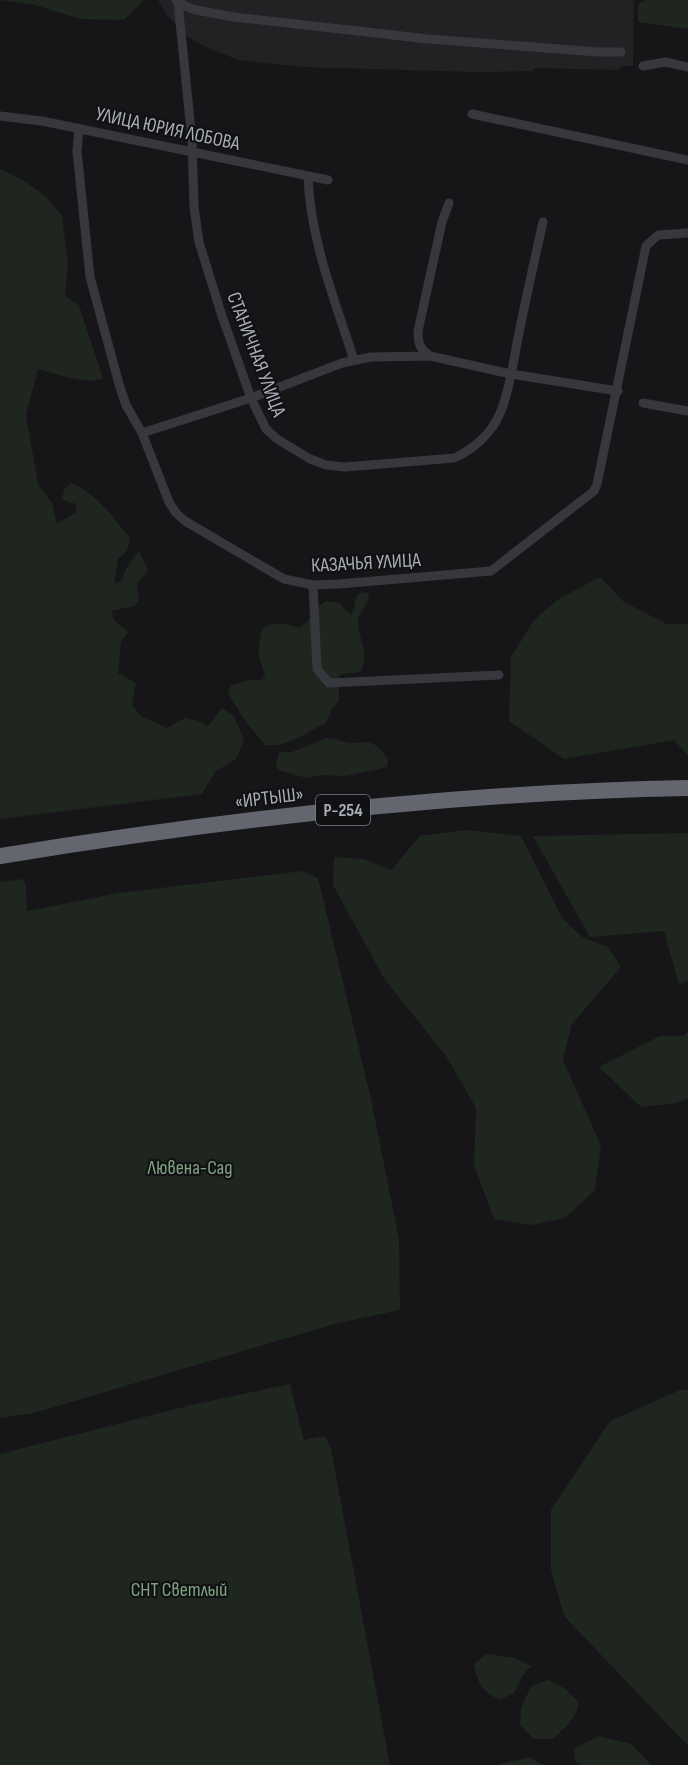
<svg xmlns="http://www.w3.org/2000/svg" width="688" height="1765" font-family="'Sofia Sans Condensed',sans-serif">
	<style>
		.built { fill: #222225 }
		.green { fill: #1e261f }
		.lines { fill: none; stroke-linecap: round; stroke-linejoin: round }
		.street { stroke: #37383d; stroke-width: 9 }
		.highway { stroke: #63666e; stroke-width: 16 }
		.labels { text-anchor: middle; stroke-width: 4.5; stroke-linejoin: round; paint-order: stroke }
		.shield { fill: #111113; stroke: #7b7e86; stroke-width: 1.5 }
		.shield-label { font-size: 18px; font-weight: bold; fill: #a8adb8 }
		.street-label { font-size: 20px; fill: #a8adb8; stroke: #111113 }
		.park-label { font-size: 20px; fill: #7fa381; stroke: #111113 }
	</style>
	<rect width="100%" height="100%" fill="#161618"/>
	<path class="built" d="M 158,0 L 634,0 L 633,66 L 623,66 L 617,70 L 534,68 L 533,71 L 474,72 L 302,67 L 238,60 L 206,47 L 188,37 L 167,15 Z"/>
	<path class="green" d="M 0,0 L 144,0 L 124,20 L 81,19 L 35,5 Z
		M 646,0 L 688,0 L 688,29 L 638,22 L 638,4 Z
		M 0,169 L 23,180 L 45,196 L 62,216 L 68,264 L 65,296 L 79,305 L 103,378 C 88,386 54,373 38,369 L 26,415 L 38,484 L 52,503 L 57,524 L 76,512 L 76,504 L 62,500 L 64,489 L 71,483 C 95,491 114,519 130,538 L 127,551 L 118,559 L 114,584 L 122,581 C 125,568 130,561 139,552 L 148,570 L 137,584 L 139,600 L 134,606 L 111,611 L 114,620 L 128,632 L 121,642 L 118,673 L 136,683 L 132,705 L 141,716 L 167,728 L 185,718 L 199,721 L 208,726 L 222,708 L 234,716 L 244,740 L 236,759 L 215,772 L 202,794 L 0,819 Z
		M 600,577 L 624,602 L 667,624 L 688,624 L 688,756 L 674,740 L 564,759 L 509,721 L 511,657 L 534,620 L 557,600 Z
		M 366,592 L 369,595 C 368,606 359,611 358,621 C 358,639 371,654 360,672 L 342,674 L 339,676 L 339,701 L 333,707 L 326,723 C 306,732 288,748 265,745 L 246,722 L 228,693 L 231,685 L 250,680 L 262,680 L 265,675 L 258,653 L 262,629 C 276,620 284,624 300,628 C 311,620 315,608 326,601 L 339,603 L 351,615 C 356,609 353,600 358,594 Z
		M 326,738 C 335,738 341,742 350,743 C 355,744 359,742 364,742 C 376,742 382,750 388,759 L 387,767 L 346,776 L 323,775 L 306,778 L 279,770 L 276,766 L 279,752 L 292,752 Z
		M 466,830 L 521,836 L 562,918 L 582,937 L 608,947 L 621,967 L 572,1024 L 563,1060 L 601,1146 L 595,1190 L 565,1218 L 531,1225 L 494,1219 L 474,1165 L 476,1108 L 446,1056 L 385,980 L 333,885 L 334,857 L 364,859 L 391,870 L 420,836 Z
		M 688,833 L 688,980 L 679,985 L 664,931 L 590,937 L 533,836 Z
		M 303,871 L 318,878 L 371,1099 L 399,1239 L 400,1310 L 338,1323 L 34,1413 L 0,1418 L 0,882 L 23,879 L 26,886 L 27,911 L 119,893 Z
		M 688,1031 L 688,1098 L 677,1103 L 641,1107 L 599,1067 L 660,1036 L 683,1036 Z
		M 290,1384 L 304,1440 L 325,1436 L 331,1449 L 390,1765 L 0,1765 L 0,1454 L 195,1404 Z
		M 680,1390 L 688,1390 L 688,1746 L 564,1616 L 551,1570 L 551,1510 L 610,1421 Z
		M 487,1654 L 515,1658 L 531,1666 L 523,1675 L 514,1693 L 500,1700 C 481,1690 478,1684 474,1664 Z
		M 548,1680 L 564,1688 L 578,1701 C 579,1718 564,1728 553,1739 L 534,1739 L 520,1725 L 521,1708 L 531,1686 Z
		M 599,1736 L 631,1744 L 652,1765 L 582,1765 L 575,1761 L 574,1749 Z
		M 529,1757 L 544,1765 L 496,1765 Z"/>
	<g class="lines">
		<path class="street" d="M 176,0 L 187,7 L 196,10 L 234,17 L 428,39 L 598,52 L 621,52
			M 178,2 L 192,141 L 194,207 L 199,242 L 222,316 L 251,398 L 266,429 L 277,439 L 310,459 L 326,465 L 345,467 L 454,458 C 470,451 486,438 495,423 C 507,404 513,365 517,343 C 525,303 534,262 543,222
			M 643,66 L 665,62 L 688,67
			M 472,114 L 688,160
			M 0,116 L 42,121 L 328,180
			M 79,128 L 77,151 L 90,277 L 119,384 L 126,405 L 142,433 L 169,502 L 176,513 L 185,521 L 284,579 L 313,585 L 339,584 L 491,571 L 594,491 L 597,484 L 646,246 L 658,235 L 688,233
			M 308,176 C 310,239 335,301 354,360
			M 430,356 C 420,349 418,344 418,331 L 442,222 L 449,203
			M 643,403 L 688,411
			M 142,433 L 251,398 L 342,363 L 371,357 L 430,356 L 511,374 L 618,391
			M 313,585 L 317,669 L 329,683 L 499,675"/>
		<path class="highway" d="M 0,856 C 227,819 457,792 688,788"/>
	</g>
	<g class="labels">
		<rect class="shield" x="316" y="795" width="54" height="30" rx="4.5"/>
		<g class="shield-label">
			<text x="343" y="816">Р-254</text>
		</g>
		<g class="street-label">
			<text transform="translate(168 128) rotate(12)" y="7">УЛИЦА ЮРИЯ ЛОБОВА</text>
			<text transform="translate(257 354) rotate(69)" y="7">СТАНИЧНАЯ УЛИЦА</text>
			<text transform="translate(366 562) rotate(-3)" y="7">КАЗАЧЬЯ УЛИЦА</text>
			<text transform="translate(269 797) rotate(-7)" y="7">«ИРТЫШ»</text>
		</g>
		<g class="park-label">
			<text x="190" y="1174">Лювена-Сад</text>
			<text x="179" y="1596">СНТ Светлый</text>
		</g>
	</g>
</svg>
